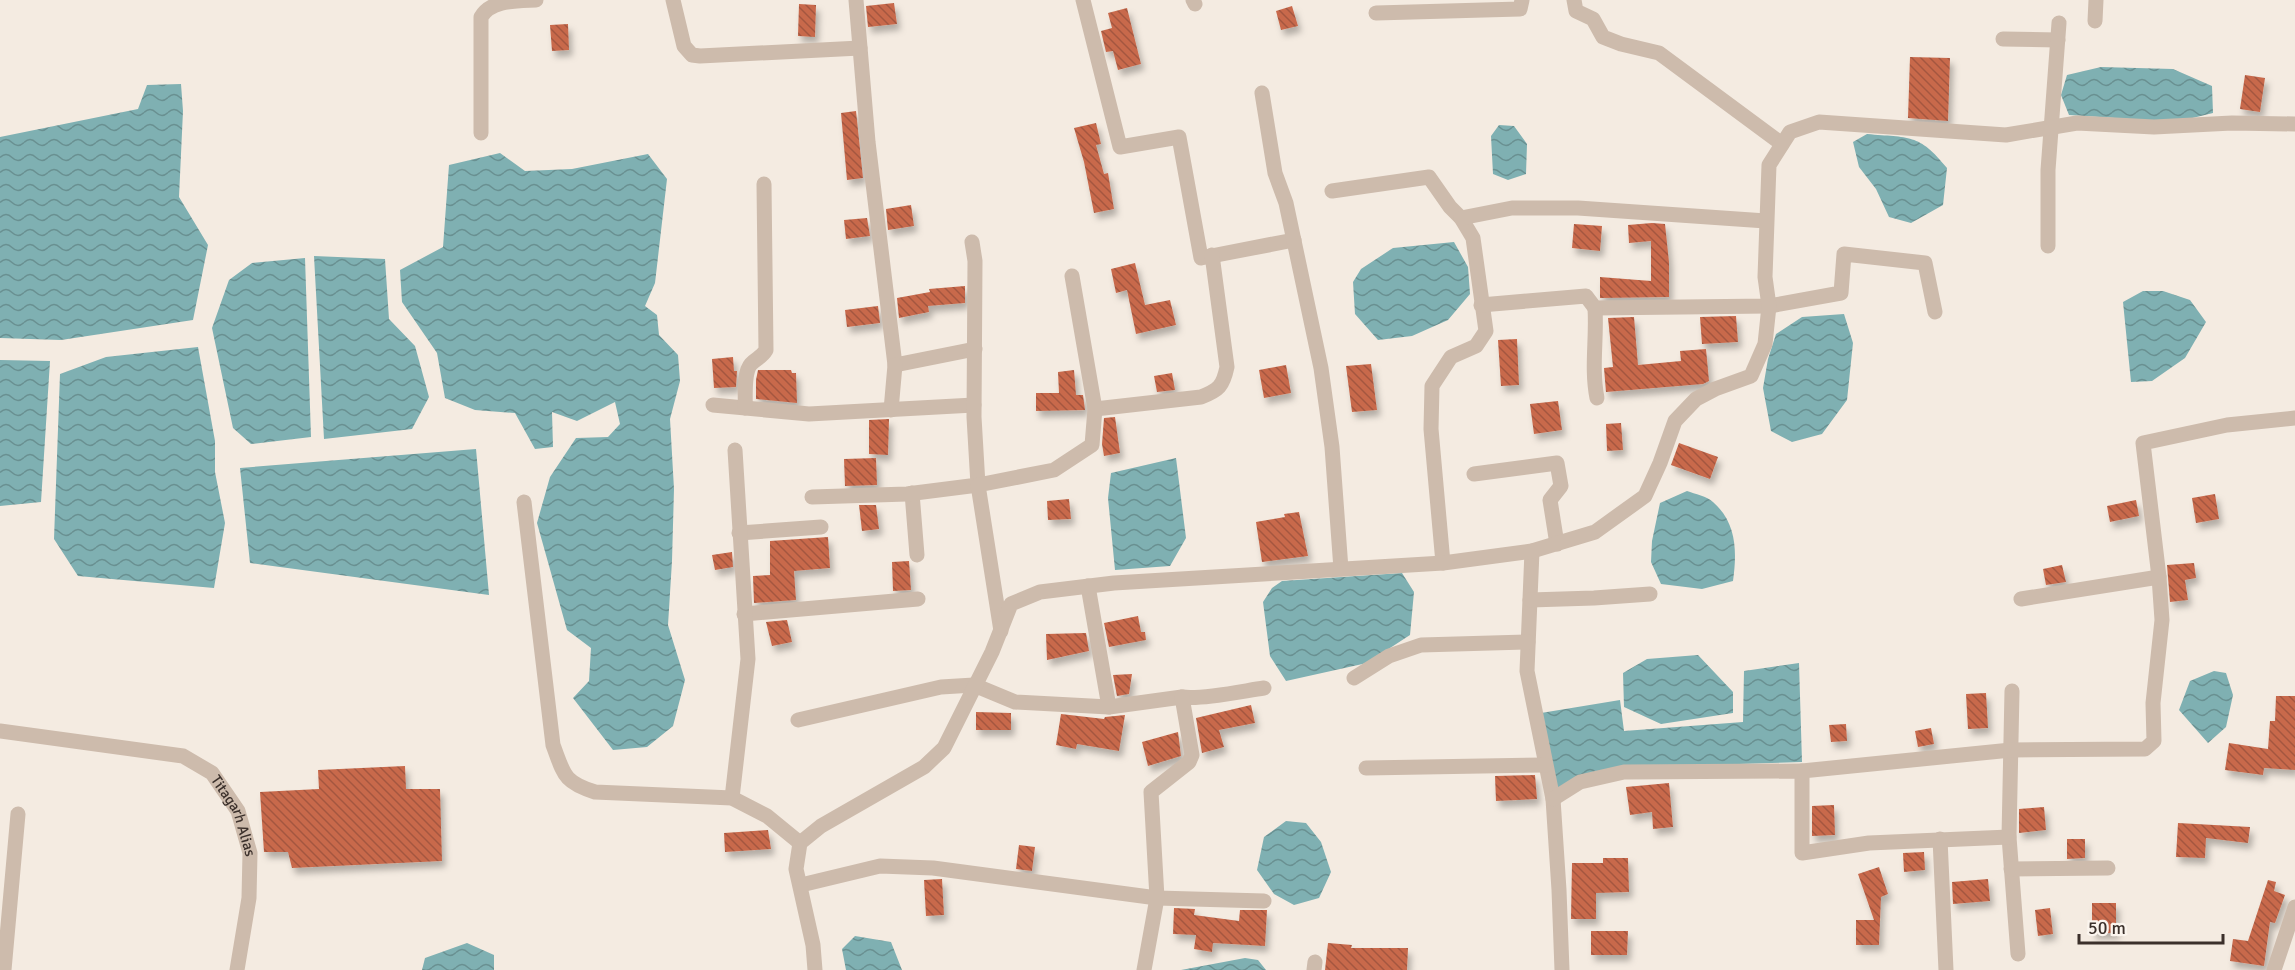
<svg xmlns="http://www.w3.org/2000/svg" width="2295" height="970" font-family="Signika,sans-serif">
	<style>
		.water { fill: url(#water-waves) }
		.building { fill: url(#building-back-hatch); filter: url(#shadow) }
		.lines { fill: none; stroke-linecap: round; stroke-linejoin: round }
		.minor { stroke: #cdbbac; stroke-width: 15 }
		.labels { text-anchor: middle; stroke-width: 6; stroke-linejoin: round; paint-order: stroke }
		.street-label { font-size: 15px; fill: #3b302b; stroke: #fbf5ee }
	</style>
	<defs>
		<pattern id="water-waves" width="16" height="10" patternUnits="userSpaceOnUse" patternTransform="scale(1.5)"><rect width="16" height="10" fill="#7fb0b2"/><path d="M0 5q4-4 8 0t8 0" fill="none" stroke="#699091"/></pattern>
		<pattern id="building-back-hatch" width="6" height="6" patternUnits="userSpaceOnUse" patternTransform="scale(1.5)"><rect width="6" height="6" fill="#c8694b"/><path d="M-1 5l2 2M0 0l6 6M5-1l2 2" fill="none" stroke="#a4573f"/></pattern>
		<filter id="shadow"><feDropShadow dx="3.5" dy="6" stdDeviation="3" flood-color="#0004"/></filter>
	</defs>
	<rect width="100%" height="100%" fill="#f4ebe1"/>
	<path class="water" d="M 2101,67 L 2173,69 L 2212,86 L 2213,113 L 2176,122 L 2069,115 L 2061,95 L 2067,75 Z
		M 181,84 L 183,111 L 179,197 L 208,245 L 193,320 L 61,340 L 0,338 L 0,137 L 138,109 L 147,85 Z
		M 1499,125 L 1514,126 L 1527,144 L 1526,174 L 1508,180 L 1493,174 L 1491,136 Z
		M 1867,134 C 1909,138 1919,133 1947,168 L 1943,205 L 1911,223 L 1889,217 L 1876,189 L 1859,167 L 1853,142 Z
		M 500,153 L 525,171 L 572,169 L 648,154 L 667,179 L 655,283 L 645,306 L 657,315 L 659,335 L 678,355 L 680,381 L 670,419 L 674,489 L 672,561 L 668,625 L 685,680 L 673,726 L 647,747 L 613,750 L 573,698 L 589,681 L 591,648 L 567,630 L 537,523 L 550,477 L 576,438 L 608,437 L 620,424 L 615,402 L 577,421 L 552,412 L 553,447 L 535,449 L 515,413 L 475,410 L 445,398 L 437,353 L 402,302 L 400,270 L 443,247 L 449,165 Z
		M 1454,242 L 1468,267 L 1470,294 L 1448,320 L 1412,336 L 1378,340 L 1355,314 L 1353,282 L 1361,269 L 1393,248 Z
		M 314,256 L 385,259 L 389,319 L 415,346 L 429,397 L 412,429 L 324,439 Z
		M 305,258 L 311,437 L 251,444 L 233,428 L 212,328 L 229,280 L 252,263 Z
		M 2143,291 L 2163,291 L 2190,300 L 2206,322 L 2185,358 L 2152,381 L 2131,382 L 2123,302 Z
		M 1844,314 L 1853,343 L 1847,400 L 1822,434 L 1792,442 L 1771,431 L 1763,388 L 1768,359 L 1776,334 L 1802,317 Z
		M 198,347 L 215,441 L 215,472 L 225,523 L 214,588 L 78,576 L 54,539 L 60,374 L 106,357 Z
		M 0,360 L 50,361 L 41,502 L 0,506 Z
		M 476,449 L 489,595 L 250,563 L 240,468 Z
		M 1176,458 L 1186,538 L 1170,566 L 1115,570 L 1108,498 L 1111,473 Z
		M 1687,491 C 1695,494 1707,496 1713,502 C 1737,523 1737,552 1733,581 L 1702,589 L 1661,584 L 1651,562 L 1652,541 L 1660,503 Z
		M 1402,573 L 1414,592 L 1410,635 L 1367,663 L 1286,681 L 1270,656 L 1263,602 L 1272,588 L 1282,581 Z
		M 1698,655 L 1733,692 L 1733,713 L 1661,724 L 1624,707 L 1623,673 L 1647,659 Z
		M 1799,663 L 1802,762 L 1642,767 L 1556,790 L 1541,713 L 1620,700 L 1624,731 L 1743,722 L 1744,671 Z
		M 2214,671 L 2226,673 L 2233,695 L 2226,727 L 2208,743 L 2179,710 L 2190,681 Z
		M 1286,821 L 1306,823 L 1321,842 L 1331,872 L 1319,898 L 1294,905 L 1274,894 L 1257,870 L 1264,837 Z
		M 855,936 L 891,942 L 902,970 L 846,970 L 842,949 Z
		M 467,943 L 494,955 L 494,970 L 422,970 L 425,958 Z
		M 1245,958 L 1258,960 L 1266,970 L 1181,970 Z"/>
	<path class="building" d="M 894,3 L 897,24 L 868,27 L 866,6 Z
		M 799,4 L 816,5 L 815,37 L 798,36 Z
		M 1292,6 L 1298,26 L 1281,30 L 1276,11 Z
		M 1127,8 L 1141,64 L 1118,70 L 1113,51 L 1106,52 L 1101,31 L 1112,28 L 1108,13 Z
		M 568,24 L 569,50 L 552,51 L 550,25 Z
		M 1910,57 L 1950,58 L 1948,121 L 1908,118 Z
		M 2245,75 L 2265,78 L 2260,112 L 2240,109 Z
		M 856,111 L 863,178 L 847,180 L 841,113 Z
		M 1096,123 L 1101,144 L 1096,145 L 1104,174 L 1108,173 L 1114,209 L 1094,213 L 1084,162 L 1074,128 Z
		M 911,205 L 914,226 L 888,230 L 886,209 Z
		M 867,218 L 870,236 L 846,239 L 844,220 Z
		M 1652,223 L 1665,224 L 1669,262 L 1669,297 L 1600,298 L 1600,277 L 1651,281 L 1651,241 L 1629,243 L 1628,225 Z
		M 1574,224 L 1602,226 L 1600,251 L 1572,248 Z
		M 1135,263 L 1145,305 L 1170,300 L 1176,325 L 1136,334 L 1127,290 L 1116,293 L 1111,269 Z
		M 965,286 L 965,303 L 928,306 L 929,312 L 899,318 L 897,298 L 930,292 L 929,289 Z
		M 878,306 L 880,323 L 847,327 L 845,310 Z
		M 1736,316 L 1738,342 L 1702,344 L 1700,317 Z
		M 1634,317 L 1638,365 L 1681,361 L 1680,351 L 1706,349 L 1709,381 L 1703,384 L 1606,392 L 1604,368 L 1613,367 L 1608,318 Z
		M 1517,339 L 1519,385 L 1501,386 L 1498,340 Z
		M 733,357 L 734,371 L 737,371 L 736,387 L 714,388 L 712,359 Z
		M 1371,364 L 1377,410 L 1352,412 L 1346,366 Z
		M 1286,365 L 1291,393 L 1264,398 L 1259,370 Z
		M 758,370 L 791,370 L 792,373 L 796,373 L 797,403 L 756,399 L 756,380 Z
		M 1074,370 L 1076,395 L 1083,395 L 1085,410 L 1036,411 L 1036,393 L 1059,393 L 1058,372 Z
		M 1172,373 L 1175,390 L 1157,392 L 1154,376 Z
		M 1558,401 L 1562,430 L 1534,434 L 1530,404 Z
		M 1115,417 L 1120,453 L 1104,456 L 1102,444 L 1104,418 Z
		M 889,419 L 888,455 L 869,454 L 869,420 Z
		M 1621,423 L 1623,450 L 1607,451 L 1606,424 Z
		M 1679,443 L 1718,457 L 1710,479 L 1671,465 Z
		M 876,458 L 877,485 L 845,486 L 844,459 Z
		M 2215,494 L 2219,519 L 2196,523 L 2192,498 Z
		M 1069,499 L 1071,519 L 1048,520 L 1047,501 Z
		M 2136,500 L 2139,516 L 2110,522 L 2107,506 Z
		M 859,505 L 876,505 L 879,529 L 862,531 Z
		M 1299,512 L 1308,556 L 1262,562 L 1256,522 L 1285,517 L 1284,514 Z
		M 828,537 L 830,568 L 794,571 L 796,600 L 754,603 L 753,576 L 770,575 L 770,541 Z
		M 732,552 L 733,567 L 715,570 L 712,555 Z
		M 909,561 L 911,590 L 893,591 L 892,562 Z
		M 2194,563 L 2196,578 L 2185,580 L 2188,600 L 2170,602 L 2167,565 Z
		M 2062,565 L 2066,582 L 2046,585 L 2043,569 Z
		M 1138,616 L 1141,632 L 1145,632 L 1146,640 L 1109,647 L 1104,623 Z
		M 787,620 L 792,642 L 772,646 L 766,622 Z
		M 1086,633 L 1089,651 L 1047,660 L 1046,634 Z
		M 1132,674 L 1129,694 L 1117,696 L 1113,675 Z
		M 1986,693 L 1988,728 L 1968,729 L 1966,694 Z
		M 2276,696 L 2295,696 L 2295,770 L 2264,768 L 2263,775 L 2225,770 L 2229,743 L 2268,749 L 2270,721 L 2275,721 Z
		M 1251,705 L 1255,723 L 1219,730 L 1224,747 L 1202,753 L 1196,718 Z
		M 976,712 L 1011,713 L 1011,730 L 976,730 Z
		M 1061,714 L 1104,719 L 1105,717 L 1125,715 L 1119,751 L 1077,744 L 1076,749 L 1056,745 Z
		M 1846,724 L 1847,741 L 1831,742 L 1829,725 Z
		M 1931,728 L 1934,744 L 1918,747 L 1915,731 Z
		M 1178,732 L 1181,756 L 1148,766 L 1142,742 Z
		M 405,766 L 406,789 L 440,789 L 442,861 L 292,868 L 288,852 L 264,852 L 260,792 L 319,789 L 318,770 Z
		M 1535,775 L 1537,799 L 1496,801 L 1495,776 Z
		M 1669,783 L 1673,827 L 1653,829 L 1652,812 L 1630,815 L 1626,787 Z
		M 1834,805 L 1835,835 L 1812,836 L 1812,806 Z
		M 2044,807 L 2046,830 L 2019,833 L 2019,809 Z
		M 2178,823 L 2250,827 L 2248,843 L 2206,838 L 2205,858 L 2176,857 Z
		M 768,830 L 771,849 L 725,852 L 724,833 Z
		M 2067,839 L 2085,839 L 2085,858 L 2067,859 Z
		M 1019,845 L 1035,847 L 1032,871 L 1016,869 Z
		M 1924,852 L 1925,870 L 1904,872 L 1903,853 Z
		M 1603,858 L 1628,858 L 1629,892 L 1596,893 L 1596,919 L 1571,919 L 1572,863 L 1603,863 Z
		M 1879,867 L 1888,894 L 1881,897 L 1879,945 L 1856,945 L 1856,920 L 1874,920 L 1858,874 Z
		M 942,879 L 944,915 L 926,916 L 924,880 Z
		M 1988,879 L 1990,901 L 1953,904 L 1952,882 Z
		M 2268,880 L 2276,882 L 2274,891 L 2285,895 L 2275,923 L 2270,922 L 2264,966 L 2230,961 L 2233,939 L 2248,941 Z
		M 2092,903 L 2116,903 L 2116,933 L 2092,933 Z
		M 1174,908 L 1195,909 L 1194,915 L 1239,921 L 1240,910 L 1267,910 L 1265,946 L 1213,943 L 1212,952 L 1194,949 L 1196,935 L 1173,934 Z
		M 2050,908 L 2053,934 L 2038,936 L 2035,910 Z
		M 1591,931 L 1628,931 L 1627,955 L 1591,955 Z
		M 1328,943 L 1352,945 L 1351,948 L 1408,948 L 1407,970 L 1325,970 Z"/>
	<g class="lines">
		<g class="minor">
			<path d="M 673,0 L 684,46 L 692,55 L 700,56 L 860,48"/>
			<path d="M 856,0 L 868,142 L 895,365 L 975,349"/>
			<path d="M 1083,0 L 1120,147 L 1179,137 L 1201,258 L 1294,240"/>
			<path d="M 1193,0 L 1195,4"/>
			<path d="M 1574,0 L 1576,11 L 1593,19 L 1603,37 L 1621,44 L 1659,53 L 1782,144"/>
			<path d="M 1376,13 L 1520,9 L 1522,0"/>
			<path d="M 2095,21 L 2096,0"/>
			<path d="M 2003,39 L 2058,40"/>
			<path d="M 1262,93 L 1275,173 L 1286,203 L 1321,368 L 1332,447 L 1341,569"/>
			<path d="M 481,133 L 481,17 C 491,0 515,1 536,0"/>
			<path d="M 1332,191 L 1429,177 L 1450,207 L 1461,218 L 1473,238 L 1486,331 L 1476,346 L 1451,357 L 1432,386 L 1431,429 L 1443,563"/>
			<path d="M 1461,218 L 1512,208 L 1578,208 L 1766,221"/>
			<path d="M 2048,246 L 2048,170 L 2059,23"/>
			<path d="M 1481,305 L 1586,296 L 1595,308 L 1769,306 L 1841,293 L 1844,254 L 1925,263 L 1935,312"/>
			<path d="M 1595,308 C 1597,338 1591,368 1597,398"/>
			<path d="M 713,405 L 809,414 L 974,405"/>
			<path d="M 745,408 C 746,396 743,373 751,364 C 757,358 762,357 766,350 L 764,184"/>
			<path d="M 1095,409 L 1201,397 C 1219,390 1223,386 1227,367 L 1212,255"/>
			<path d="M 891,410 L 895,365"/>
			<path d="M 1474,474 L 1557,463 L 1561,486 L 1550,500 L 1557,544"/>
			<path d="M 912,493 L 917,555"/>
			<path d="M 812,497 L 907,494 L 978,485 L 974,417 L 975,261 L 972,242"/>
			<path d="M 524,502 L 553,745 C 564,774 563,782 595,792 L 732,798 L 767,816 L 800,843"/>
			<path d="M 739,533 L 821,527"/>
			<path d="M 1532,551 L 1527,671 L 1553,799 L 1559,890 L 1562,970"/>
			<path d="M 1088,586 L 1109,707"/>
			<path d="M 2021,599 L 2159,577"/>
			<path d="M 1530,600 L 1594,598 L 1650,594"/>
			<path d="M 744,614 L 918,599"/>
			<path d="M 1001,631 L 978,485 L 1054,470 L 1092,445 L 1095,409 L 1072,276"/>
			<path d="M 1354,678 L 1389,656 L 1421,645 L 1528,642"/>
			<path d="M 2012,691 L 2009,837 L 2018,954"/>
			<path d="M 798,720 L 941,687 L 974,685 L 1015,702 L 1109,707 L 1182,697 C 1201,700 1243,691 1264,688"/>
			<path id="s1" d="M 0,731 L 183,756 L 212,773 L 238,811 L 250,853 L 249,898 L 237,970"/>
			<path d="M 1366,768 L 1545,765"/>
			<path d="M 1802,771 L 2011,750 L 2145,749 L 2154,741 L 2153,703 L 2162,620 L 2159,577 L 2143,443 L 2227,425 L 2295,418"/>
			<path d="M 732,798 L 748,659 L 735,450"/>
			<path d="M 1553,799 L 1580,782 L 1624,772 L 1802,771 L 1802,853 L 1869,843 L 2009,837"/>
			<path d="M 1940,839 L 1946,970"/>
			<path d="M 2011,869 L 2108,868"/>
			<path d="M 801,885 L 880,866 L 933,868 L 1157,898 L 1264,901"/>
			<path d="M 4,970 L 18,814"/>
			<path d="M 815,970 L 813,945 L 796,869 L 800,843 L 821,826 L 924,767 L 944,748 L 992,652 L 1011,604 L 1040,592 L 1114,583 L 1443,563 L 1532,551 L 1595,532 L 1645,496 L 1660,463 L 1675,421 L 1696,399 L 1715,389 L 1751,376 L 1765,344 L 1769,306 L 1765,277 L 1769,165 L 1790,132 L 1819,122 L 2006,135 L 2077,123 L 2154,127 L 2232,123 L 2295,124"/>
			<path d="M 1144,970 L 1157,898 L 1151,792 L 1189,762 L 1192,755 L 1182,697"/>
			<path d="M 1314,970 L 1315,962"/>
			<path d="M 2274,970 L 2295,907"/>
		</g>
	</g>
	<g class="labels">
		<g class="street-label">
			<text dy="5" stroke="none"><textPath href="#s1" startOffset="267">Titagarh Alias</textPath></text>
		</g>
	</g>
	<path d="M2079 934v9h144v-9" fill="none" stroke="#3b302b" stroke-width="3"/>
	<text x="2088" y="934" font-size="18" fill="#3b302b" stroke="#fbf5ee" stroke-width="4.5" paint-order="stroke">50 m</text>
</svg>
